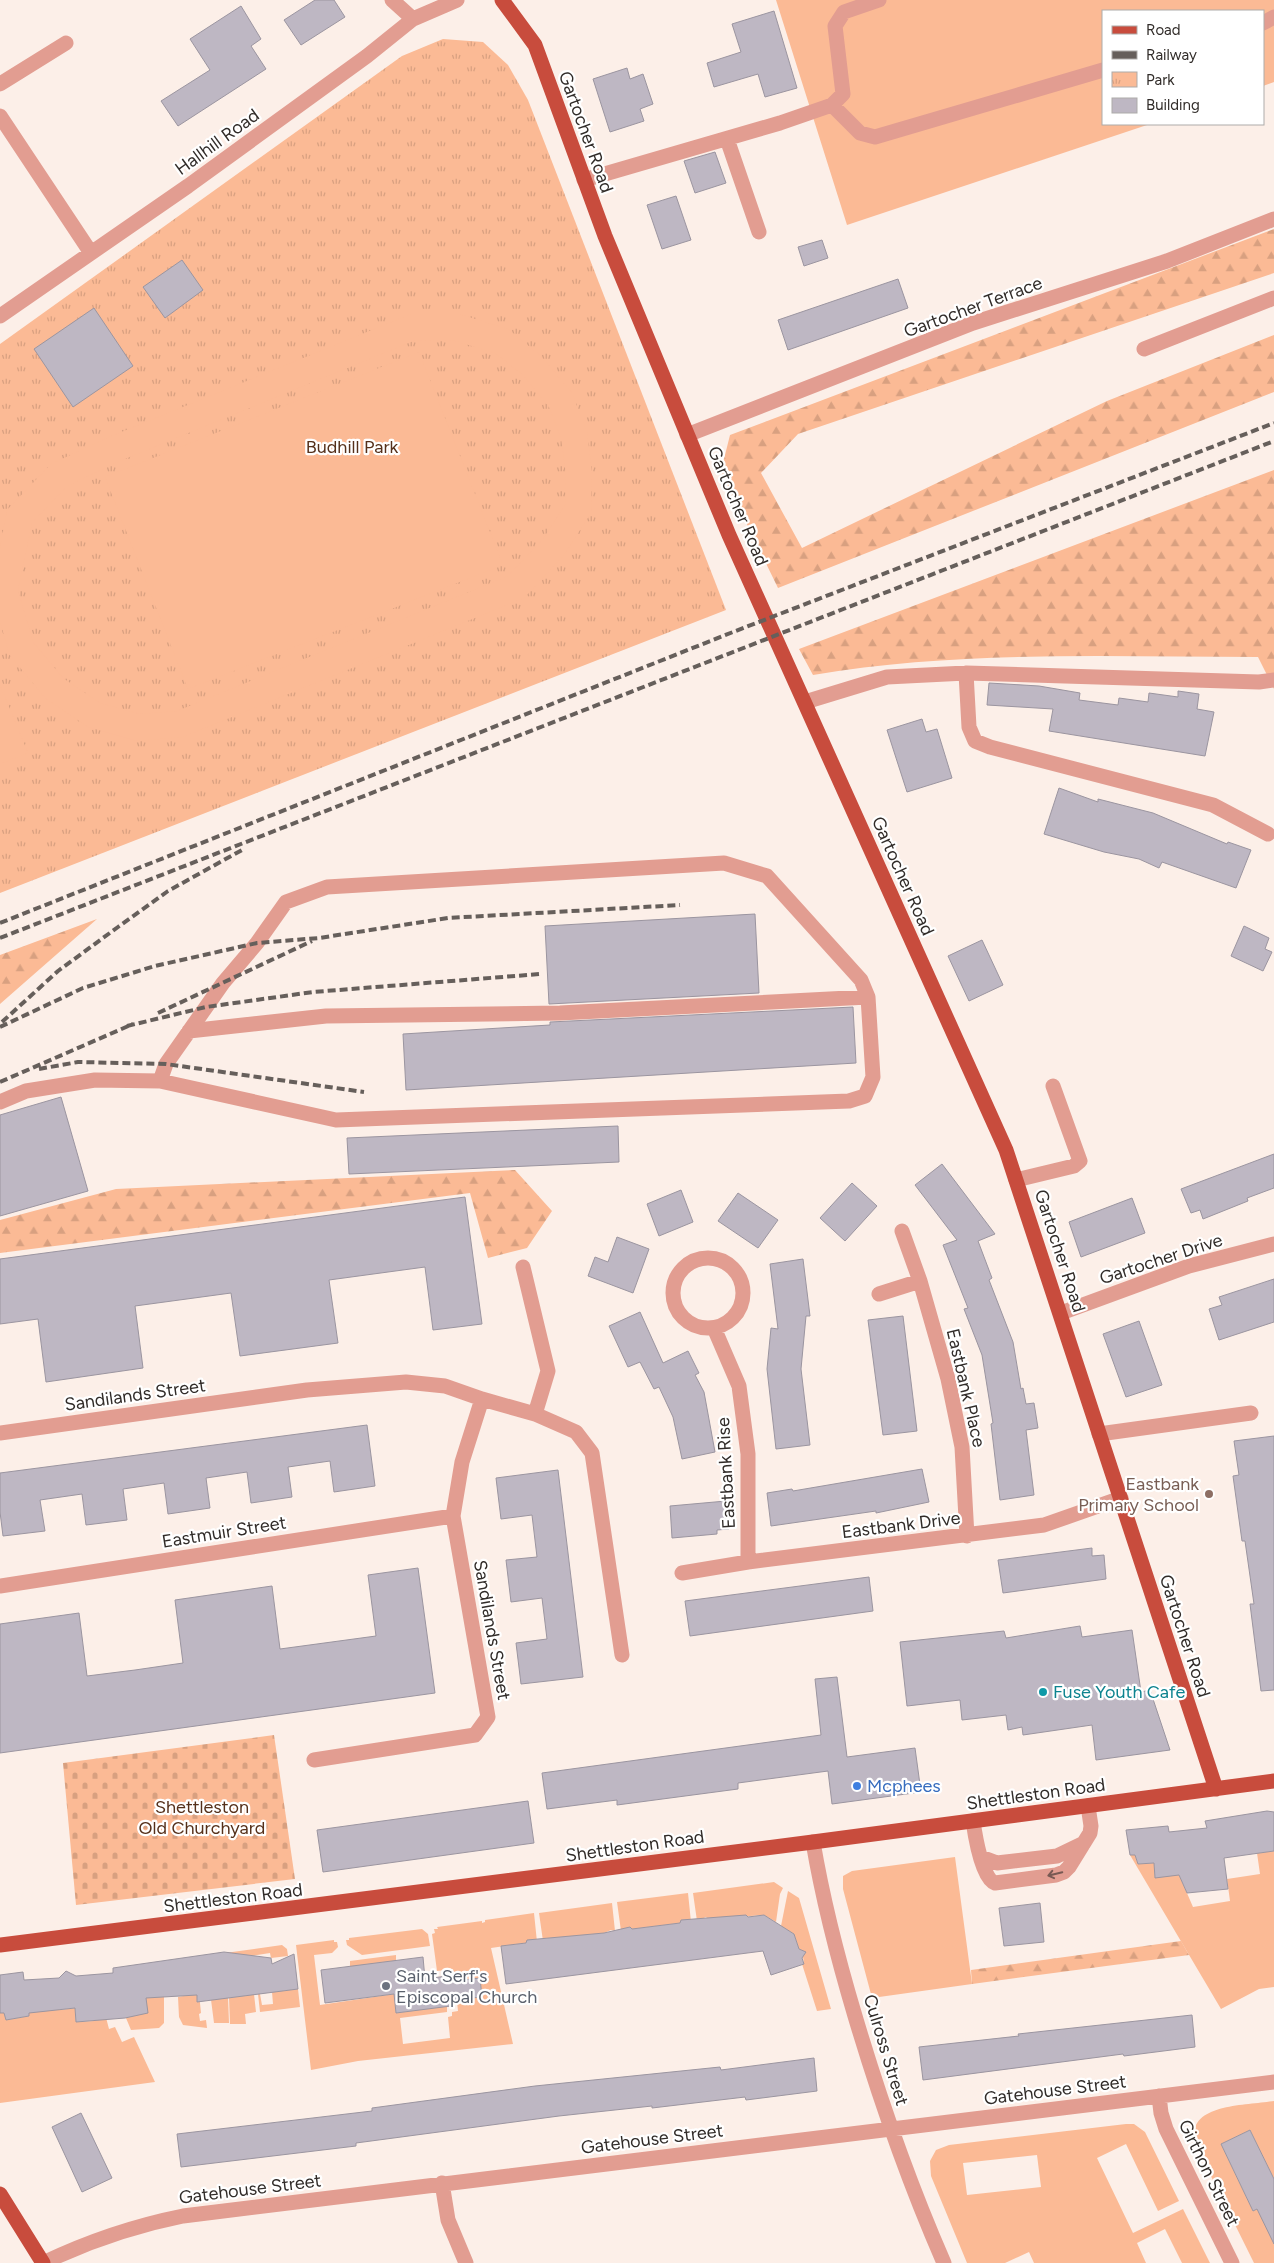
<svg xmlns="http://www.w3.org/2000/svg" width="1274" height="2263" font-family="Figtree,sans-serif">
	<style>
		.forest { fill: url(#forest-firs) }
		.cemetery { fill: url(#cemetery-stones) }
		.park { fill: url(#park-tufts) }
		.garden { fill: #fbba95; fill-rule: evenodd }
		.building { fill: #beb7c3; stroke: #9b95a0 }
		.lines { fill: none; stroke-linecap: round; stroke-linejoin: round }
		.minor { stroke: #e29d91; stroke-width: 15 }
		.major { stroke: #c84c3d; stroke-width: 15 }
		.rail { stroke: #665f5b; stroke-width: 4; stroke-dasharray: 8 4; stroke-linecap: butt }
		.oneway { stroke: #785953 }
		.education-dot { fill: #8d6e63; stroke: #fff; stroke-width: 2 }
		.culture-dot { fill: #0f9aa8; stroke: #fff; stroke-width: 2 }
		.shop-dot { fill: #3f7fe0; stroke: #fff; stroke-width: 2 }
		.worship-dot { fill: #6b7280; stroke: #fff; stroke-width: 2 }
		.labels { text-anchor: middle; stroke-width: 4.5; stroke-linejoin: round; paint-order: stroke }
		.street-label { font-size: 18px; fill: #312c29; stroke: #fff }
		.park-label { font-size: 18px; fill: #55301a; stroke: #fff }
		.education-label { font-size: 18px; fill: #785e54; stroke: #fff; text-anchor: end }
		.culture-label { font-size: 18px; fill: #0d838f; stroke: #fff; text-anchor: start }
		.shop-label { font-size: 18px; fill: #366cbe; stroke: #fff; text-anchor: start }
		.worship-label { font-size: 18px; fill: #5b616d; stroke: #fff; text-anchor: start }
	</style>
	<defs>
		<pattern id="forest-firs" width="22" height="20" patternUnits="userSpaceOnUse" patternTransform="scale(1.25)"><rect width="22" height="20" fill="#fbba95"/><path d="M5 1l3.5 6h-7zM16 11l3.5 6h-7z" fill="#d8a080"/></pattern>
		<pattern id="cemetery-stones" width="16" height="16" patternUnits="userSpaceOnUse" patternTransform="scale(1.25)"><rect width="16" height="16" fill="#fbba95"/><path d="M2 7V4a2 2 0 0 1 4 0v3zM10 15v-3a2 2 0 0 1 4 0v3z" fill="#d8a080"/></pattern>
		<pattern id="park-tufts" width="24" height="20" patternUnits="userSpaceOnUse" patternTransform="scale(1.25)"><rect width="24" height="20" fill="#fbba95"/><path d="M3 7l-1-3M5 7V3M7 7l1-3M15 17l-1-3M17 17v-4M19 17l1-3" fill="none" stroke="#d8a080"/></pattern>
	</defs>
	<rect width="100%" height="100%" fill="#fcefe8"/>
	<path class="forest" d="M 1274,229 L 1274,273 L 798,434 L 761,473 L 802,548 L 1107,401 L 1274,335 L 1274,392 L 778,588 L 721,471 L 730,435 Z
		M 1274,470 L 1274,689 L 1258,657 C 1110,657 959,650 813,675 L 799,649 Z
		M 97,919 L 0,1004 L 0,955 Z
		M 515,1170 L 552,1211 L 527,1248 L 488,1258 L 470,1193 L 0,1253 L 0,1220 L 116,1189 Z
		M 1181,1941 L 1189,1955 L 972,1984 L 971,1970 Z"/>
	<path class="cemetery" d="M 274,1735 L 295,1879 L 76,1905 L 63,1763 Z"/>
	<path class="park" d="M 443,39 L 483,42 L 508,65 L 528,100 L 726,610 L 0,893 L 0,344 L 402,56 Z"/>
	<path class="garden" d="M 776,0 L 1274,0 L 1274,82 L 1263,86 L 1263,11 L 1103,11 L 1103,124 L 1150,124 L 847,225 Z
		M 411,314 L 459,314 L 508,329 L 541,356 L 572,393 L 587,432 L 592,472 L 591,513 L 564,555 L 524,598 L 183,737 L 137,741 L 88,727 L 45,698 L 9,654 L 0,621 L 0,548 L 7,510 L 51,464 L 109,437 ZM 416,340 L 455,341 L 495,353 L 523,375 L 549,407 L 561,438 L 566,474 L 565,505 L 543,539 L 508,576 L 177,711 L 140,714 L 100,703 L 63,678 L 33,642 L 18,590 L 32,523 L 67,486 L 120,461 Z
		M 419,352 L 503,565 L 188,689 L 105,477 Z
		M 0,685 L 28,753 L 0,764 Z
		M 1274,1851 L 1274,1987 L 1259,1989 L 1221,2009 L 1130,1855 L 1135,1855 L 1138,1864 L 1154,1863 L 1155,1878 L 1170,1854 L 1193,1907 L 1230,1901 L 1227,1879 L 1260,1874 L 1257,1853 Z
		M 955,1857 L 972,1984 L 872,1998 L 843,1889 L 843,1876 L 852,1871 Z
		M 774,1882 L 783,1888 L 780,1894 L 776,1922 L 764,1915 L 708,1919 L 706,1917 L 697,1921 L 693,1893 Z
		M 788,1891 L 799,1898 L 831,2009 L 817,2011 L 802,1964 L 804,1963 L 802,1951 L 799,1949 L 794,1934 L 781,1926 Z
		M 688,1893 L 691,1922 L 681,1920 L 680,1923 L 632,1929 L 629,1927 L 621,1931 L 617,1902 Z
		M 612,1903 L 615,1931 L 611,1930 L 604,1933 L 554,1939 L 546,1938 L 543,1941 L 539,1913 Z
		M 534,1913 L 537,1942 L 528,1940 L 526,1943 L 491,1948 L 513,2044 L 358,2061 L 311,2070 L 296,1945 L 334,1940 L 334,1942 L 337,1942 L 338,1947 L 332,1953 L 314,1955 L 320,2005 L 394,1994 L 396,2013 L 447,2006 L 447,2012 L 400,2018 L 403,2044 L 450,2038 L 448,2017 L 452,2016 L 452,2012 L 458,2011 L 456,1992 L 460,1999 L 482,1996 L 480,1978 L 458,1981 L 458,1988 L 456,1988 L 453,1969 L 437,1971 L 432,1934 L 435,1933 L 434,1929 L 438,1929 L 437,1927 L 482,1921 L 482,1923 L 485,1922 L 485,1920 Z
		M 422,1929 L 428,1934 L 430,1946 L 362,1955 L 347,1945 L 346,1940 L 349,1940 L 349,1938 Z
		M 282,1945 L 287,1949 L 288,1956 L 271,1958 L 270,1953 L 251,1956 L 225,1953 Z
		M 396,1955 L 396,1961 L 350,1967 L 350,1961 Z
		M 56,1980 L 59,2010 L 75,2008 L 76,2022 L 94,2021 L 103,2006 L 109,2029 L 115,2027 L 122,2042 L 134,2037 L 155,2082 L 0,2103 L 0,2013 L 4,2013 L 6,2020 L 29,2016 L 24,1983 Z
		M 298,1989 L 300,2007 L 260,2012 L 258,1994 L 260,1994 L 262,2005 L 273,2004 L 272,1992 Z
		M 145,1992 L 164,1992 L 164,2023 L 159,2028 L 131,2030 L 121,2006 Z
		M 210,1992 L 228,1997 L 229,2023 L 214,2023 Z
		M 199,1993 L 201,2013 L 199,2014 L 200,2021 L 206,2020 L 207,2028 L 183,2025 L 179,2017 L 178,1997 Z
		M 254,1994 L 256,2012 L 245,2014 L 246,2024 L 230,2024 L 229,1998 Z
		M 1274,2101 L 1274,2179 L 1250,2130 L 1221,2144 L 1253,2211 L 1274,2201 L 1274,2263 L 1254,2263 L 1197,2148 C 1180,2103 1245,2106 1274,2101 Z
		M 1126,2124 L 1134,2124 L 1145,2132 L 1179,2201 L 1158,2211 L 1126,2144 L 1097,2158 L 1133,2233 L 1183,2209 L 1210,2263 L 1182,2263 L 1165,2229 L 1137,2243 L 1146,2263 L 1034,2263 L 1029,2252 L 1005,2263 L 967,2263 L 931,2176 L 930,2161 L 936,2150 L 949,2145 ZM 1037,2155 L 1041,2187 L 967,2195 L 963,2163 Z"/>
	<path class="building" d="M 315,0 L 334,0 L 345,17 L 301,45 L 284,20 Z
		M 241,6 L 261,39 L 251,46 L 266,69 L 178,126 L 161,101 L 210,70 L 190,39 Z
		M 774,11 L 797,88 L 765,97 L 758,74 L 714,87 L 707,63 L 741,52 L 732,24 Z
		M 627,68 L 630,79 L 643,74 L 653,104 L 640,109 L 644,121 L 610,132 L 593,79 Z
		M 715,152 L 726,183 L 695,193 L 684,161 Z
		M 676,196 L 691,240 L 662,249 L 647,205 Z
		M 822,240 L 828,258 L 804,266 L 798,247 Z
		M 182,260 L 203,290 L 165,318 L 143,287 Z
		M 898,279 L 908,308 L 788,350 L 778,320 Z
		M 94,308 L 133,366 L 73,407 L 34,349 Z
		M 989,683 L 1039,686 L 1080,693 L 1079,700 L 1118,705 L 1119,698 L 1148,702 L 1149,693 L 1178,697 L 1178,691 L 1199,694 L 1197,709 L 1214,712 L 1205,756 L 1049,731 L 1053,709 L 987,705 Z
		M 922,719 L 926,732 L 937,729 L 952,778 L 907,792 L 887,730 Z
		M 1059,788 L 1098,802 L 1098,799 L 1153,813 L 1227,844 L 1228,842 L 1251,850 L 1236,888 L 1162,862 L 1159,868 L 1139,859 L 1104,852 L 1044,834 Z
		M 755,914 L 759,993 L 549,1004 L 545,926 Z
		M 1244,926 L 1269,938 L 1265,949 L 1272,952 L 1263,971 L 1231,956 Z
		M 982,940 L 1003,985 L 969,1001 L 948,956 Z
		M 853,1007 L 856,1063 L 406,1090 L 403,1034 L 550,1025 L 550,1022 Z
		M 61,1097 L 88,1191 L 0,1216 L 0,1115 Z
		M 618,1126 L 619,1162 L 349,1174 L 347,1138 Z
		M 1274,1154 L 1274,1188 L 1247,1198 L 1248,1201 L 1203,1219 L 1200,1210 L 1191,1213 L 1181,1189 Z
		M 942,1164 L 995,1234 L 978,1241 L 992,1278 L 989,1280 L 1013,1342 L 1021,1389 L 1023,1388 L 1026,1404 L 1034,1403 L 1038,1428 L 1026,1430 L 1034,1495 L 1000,1500 L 991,1424 L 993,1423 L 982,1355 L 964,1309 L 968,1308 L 943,1245 L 957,1240 L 915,1185 Z
		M 852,1183 L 877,1206 L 845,1241 L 820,1218 Z
		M 681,1190 L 693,1222 L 659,1236 L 647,1204 Z
		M 738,1193 L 778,1220 L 758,1248 L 718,1221 Z
		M 465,1197 L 482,1324 L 433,1330 L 425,1267 L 329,1280 L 338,1343 L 240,1356 L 231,1293 L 135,1306 L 143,1368 L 46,1382 L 38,1319 L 0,1324 L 0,1259 Z
		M 1132,1198 L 1145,1233 L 1081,1257 L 1069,1222 Z
		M 617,1237 L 649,1249 L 633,1293 L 588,1276 L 595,1257 L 608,1262 Z
		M 803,1259 L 810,1316 L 806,1316 L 801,1369 L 810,1445 L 776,1449 L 767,1369 L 771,1328 L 778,1329 L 770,1264 Z
		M 1274,1279 L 1274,1322 L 1219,1340 L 1209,1309 L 1222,1305 L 1219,1297 Z
		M 640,1312 L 663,1363 L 688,1351 L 699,1373 L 695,1375 L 704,1392 L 715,1452 L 682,1459 L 673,1417 L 659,1387 L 654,1389 L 640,1362 L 628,1367 L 609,1326 Z
		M 903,1316 L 917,1431 L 883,1435 L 868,1320 Z
		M 1139,1321 L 1162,1385 L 1126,1397 L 1103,1334 Z
		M 367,1425 L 375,1486 L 334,1492 L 330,1461 L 288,1467 L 292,1497 L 251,1503 L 247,1472 L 206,1478 L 210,1508 L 168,1514 L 164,1483 L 123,1489 L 127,1520 L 86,1525 L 82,1494 L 40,1500 L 45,1531 L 3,1536 L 0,1512 L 0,1473 Z
		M 1274,1436 L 1274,1690 L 1261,1691 L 1250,1604 L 1254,1604 L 1245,1541 L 1242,1541 L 1233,1476 L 1239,1475 L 1234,1441 Z
		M 922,1469 L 929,1502 L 876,1513 L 876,1511 L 771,1526 L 767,1493 L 792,1489 L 793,1491 Z
		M 558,1470 L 583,1677 L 521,1684 L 516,1643 L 547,1639 L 542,1598 L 511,1602 L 506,1560 L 537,1557 L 532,1515 L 501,1519 L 496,1478 Z
		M 726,1501 L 729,1529 L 717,1530 L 717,1534 L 672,1538 L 670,1506 Z
		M 1092,1548 L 1092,1556 L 1104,1555 L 1106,1579 L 1003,1593 L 998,1560 Z
		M 418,1568 L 435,1693 L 0,1753 L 0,1624 L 79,1613 L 87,1676 L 135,1670 L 183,1663 L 175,1600 L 272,1586 L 280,1649 L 376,1636 L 368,1575 Z
		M 869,1577 L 873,1611 L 690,1636 L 685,1601 Z
		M 1080,1626 L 1082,1637 L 1132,1630 L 1141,1692 L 1150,1690 L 1170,1750 L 1096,1760 L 1092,1725 L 1023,1735 L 1022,1727 L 1008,1730 L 1006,1715 L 962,1720 L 960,1700 L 907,1706 L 900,1642 L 1004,1631 L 1006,1638 Z
		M 837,1677 L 847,1757 L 915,1748 L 921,1792 L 832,1804 L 828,1771 L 738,1783 L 738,1789 L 617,1805 L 617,1800 L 547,1809 L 542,1773 L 821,1735 L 815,1679 Z
		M 528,1801 L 534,1843 L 323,1872 L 317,1830 Z
		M 1267,1811 L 1274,1812 L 1274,1851 L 1224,1858 L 1228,1889 L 1187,1893 L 1179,1875 L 1155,1878 L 1154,1863 L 1138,1864 L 1135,1855 L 1130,1855 L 1126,1830 L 1168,1826 L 1169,1832 L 1207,1828 L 1205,1821 Z
		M 1040,1903 L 1044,1942 L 1004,1946 L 999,1908 Z
		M 746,1915 L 748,1917 L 764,1915 L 794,1934 L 799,1949 L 806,1952 L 802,1958 L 804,1964 L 771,1975 L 763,1951 L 506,1984 L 501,1946 L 526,1943 L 527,1940 L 604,1933 L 630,1927 L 632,1929 L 680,1923 L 681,1920 Z
		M 224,1952 L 271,1958 L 272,1964 L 294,1954 L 298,1989 L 197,2002 L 197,1995 L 146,1998 L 148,2013 L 125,2018 L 76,2022 L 75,2008 L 29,2013 L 29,2016 L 6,2020 L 4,2013 L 0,2013 L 0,1975 L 23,1972 L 24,1980 L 59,1978 L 66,1971 L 76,1976 L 113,1973 L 113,1968 Z
		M 423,1957 L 425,1979 L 447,1976 L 448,1982 L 480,1978 L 482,1997 L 450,2000 L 451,2006 L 396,2013 L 394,1994 L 325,2003 L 321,1970 Z
		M 1192,2015 L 1195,2047 L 1124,2056 L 1123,2054 L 923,2080 L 919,2047 L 1019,2036 L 1018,2034 Z
		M 814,2058 L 817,2091 L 746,2100 L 745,2097 L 652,2108 L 652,2106 L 559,2116 L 356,2143 L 356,2146 L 181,2167 L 177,2134 L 372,2111 L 372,2108 L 535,2086 L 720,2067 L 721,2070 Z
		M 81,2113 L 112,2178 L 82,2192 L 52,2127 Z
		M 1250,2130 L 1274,2179 L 1274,2244 L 1257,2209 L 1253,2211 L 1221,2144 Z"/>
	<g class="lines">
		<path class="minor" d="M 392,0 L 413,19
			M 1263,23 L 1274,17
			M 0,84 L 66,43
			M 832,105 L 860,133 L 875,137 L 1103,70
			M 0,116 L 91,253
			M 727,139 L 759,232
			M 584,180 L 780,123 L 832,105 L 843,94 L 835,26 L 844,12 L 879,0
			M 0,316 L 188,186 L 367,56 L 413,19 L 457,0
			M 1144,349 L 1274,298
			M 687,435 L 973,323 L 1167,261 L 1274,219
			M 966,673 L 969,727 L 975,741 L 990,747 L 1213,805 L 1268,834
			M 805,702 L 887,677 L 966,673 L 1259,682 L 1274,680
			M 189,1031 L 326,1016 L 560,1013 L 868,997
			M 0,1102 L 26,1091 L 95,1080 L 160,1081 L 336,1120 L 849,1101 L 865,1096 L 873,1077 L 868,997 L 861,980 L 767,876 L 724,863 L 327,887 L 286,902 L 257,943 L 223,983 L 166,1064 L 160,1081
			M 1016,1180 L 1074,1166 L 1080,1161 L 1053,1086
			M 902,1231 L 920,1281 L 948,1379 L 962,1447 L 967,1536
			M673 1293a35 35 0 1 1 70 0a35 35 0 1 1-70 0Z
			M 523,1267 L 548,1371 L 535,1414
			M 879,1294 L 920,1281
			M 1061,1313 L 1189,1266 L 1274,1244
			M 714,1328 L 739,1386 L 748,1454 L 748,1562
			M 482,1399 L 535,1414 L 576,1432 L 592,1453 L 622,1655
			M 0,1433 L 307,1390 L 406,1382 L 445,1386 L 482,1399 L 462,1462 L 453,1516 L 488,1717 L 475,1735 L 314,1760
			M 1099,1434 L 1251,1413
			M 682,1573 L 748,1562 L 1044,1525 L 1121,1498
			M 0,1586 L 453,1516
			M 973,1821 C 975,1835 982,1879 995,1883 L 1056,1875 L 1064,1872 L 1069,1867 L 1090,1833 L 1091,1826 L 1088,1806
			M 813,1842 C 823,1901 838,1959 855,2016 C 880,2100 909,2183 944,2263
			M 981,1857 L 997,1863 L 1057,1856 L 1084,1843
			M 1159,2096 L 1161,2113 L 1166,2129 L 1232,2263
			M 442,2183 L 448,2220 L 466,2263
			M 43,2263 C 89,2241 133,2226 183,2216 L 1274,2082"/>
		<path class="major" d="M 502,0 L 535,45 L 605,236 L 729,535 L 1006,1150 L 1216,1789
			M 0,1945 L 813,1842 L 1274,1781
			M 0,2194 L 43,2263"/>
		<path class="rail" d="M 0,923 L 733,632 L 1274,423
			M 0,938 L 1274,441
			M 158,1013 L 312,941
			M 2,1022 L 58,971 L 118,927 L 168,891 L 242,850
			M 127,1026 L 206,1007 L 313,992 L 540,974
			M 0,1027 L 83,988 L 155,966 L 257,943 L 319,938 L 448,918 L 680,905
			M 39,1069 L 78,1062 L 166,1064 L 364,1092
			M 0,1082 L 133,1024"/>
	</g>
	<defs><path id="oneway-shaft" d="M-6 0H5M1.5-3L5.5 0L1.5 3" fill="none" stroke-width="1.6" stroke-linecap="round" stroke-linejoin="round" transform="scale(1.25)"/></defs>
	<use class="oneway" href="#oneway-shaft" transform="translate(1055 1874) rotate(166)"/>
	<circle class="education-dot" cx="1209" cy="1494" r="5"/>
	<circle class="culture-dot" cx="1043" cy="1692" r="5"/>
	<circle class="shop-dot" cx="857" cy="1786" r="5"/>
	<circle class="worship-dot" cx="386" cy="1986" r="5"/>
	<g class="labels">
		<g class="street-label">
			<text transform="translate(586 132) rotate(70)" y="6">Gartocher Road</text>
			<text transform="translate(217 142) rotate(-36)" y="6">Hallhill Road</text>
			<text transform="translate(973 307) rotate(-20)" y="6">Gartocher Terrace</text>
			<text transform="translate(738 506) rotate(67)" y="6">Gartocher Road</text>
			<text transform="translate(903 876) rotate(66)" y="6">Gartocher Road</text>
			<text transform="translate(1060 1251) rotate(72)" y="6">Gartocher Road</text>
			<text transform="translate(1161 1259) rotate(-18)" y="6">Gartocher Drive</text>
			<text transform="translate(966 1388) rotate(77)" y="6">Eastbank Place</text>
			<text transform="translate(135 1395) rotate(-8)" y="6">Sandilands Street</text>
			<text transform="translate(726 1473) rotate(-93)" y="6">Eastbank Rise</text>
			<text transform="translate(901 1525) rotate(-7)" y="6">Eastbank Drive</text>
			<text transform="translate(224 1532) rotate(-9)" y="6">Eastmuir Street</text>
			<text transform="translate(492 1630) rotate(80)" y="6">Sandilands Street</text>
			<text transform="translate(1185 1636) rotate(72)" y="6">Gartocher Road</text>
			<text transform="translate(1036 1794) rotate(-8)" y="6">Shettleston Road</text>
			<text transform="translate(635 1846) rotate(-8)" y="6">Shettleston Road</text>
			<text transform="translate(233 1898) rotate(-7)" y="6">Shettleston Road</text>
			<text transform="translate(886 2050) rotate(73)" y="6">Culross Street</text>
			<text transform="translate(1055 2090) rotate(-7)" y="6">Gatehouse Street</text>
			<text transform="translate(652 2139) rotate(-7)" y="6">Gatehouse Street</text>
			<text transform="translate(1209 2173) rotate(64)" y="6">Girthon Street</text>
			<text transform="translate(250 2189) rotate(-7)" y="6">Gatehouse Street</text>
		</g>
		<g class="park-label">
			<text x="352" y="453">Budhill Park</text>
			<text x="202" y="1813">Shettleston<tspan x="202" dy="21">Old Churchyard</tspan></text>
		</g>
		<g class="education-label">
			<text x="1199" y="1490">Eastbank<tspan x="1199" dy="21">Primary School</tspan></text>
		</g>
		<g class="culture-label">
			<text x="1053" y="1698">Fuse Youth Cafe</text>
		</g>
		<g class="shop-label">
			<text x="867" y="1792">Mcphees</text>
		</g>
		<g class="worship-label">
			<text x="396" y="1982">Saint Serf's<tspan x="396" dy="21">Episcopal Church</tspan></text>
		</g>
	</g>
	<rect x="1102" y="10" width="162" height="115" fill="#ffffff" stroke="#adaba9"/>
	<rect x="1112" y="26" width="25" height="8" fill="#c84c3d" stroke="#adaba9"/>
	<text x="1146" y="35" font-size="15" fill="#312c29">Road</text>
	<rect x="1112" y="51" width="25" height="8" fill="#665f5b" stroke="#adaba9"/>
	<text x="1146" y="60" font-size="15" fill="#312c29">Railway</text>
	<rect x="1112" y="72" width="25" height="15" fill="url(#park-tufts)" stroke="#adaba9"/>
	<text x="1146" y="85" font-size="15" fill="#312c29">Park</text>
	<rect x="1112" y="98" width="25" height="15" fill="#beb7c3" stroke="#adaba9"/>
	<text x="1146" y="110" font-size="15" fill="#312c29">Building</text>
</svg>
